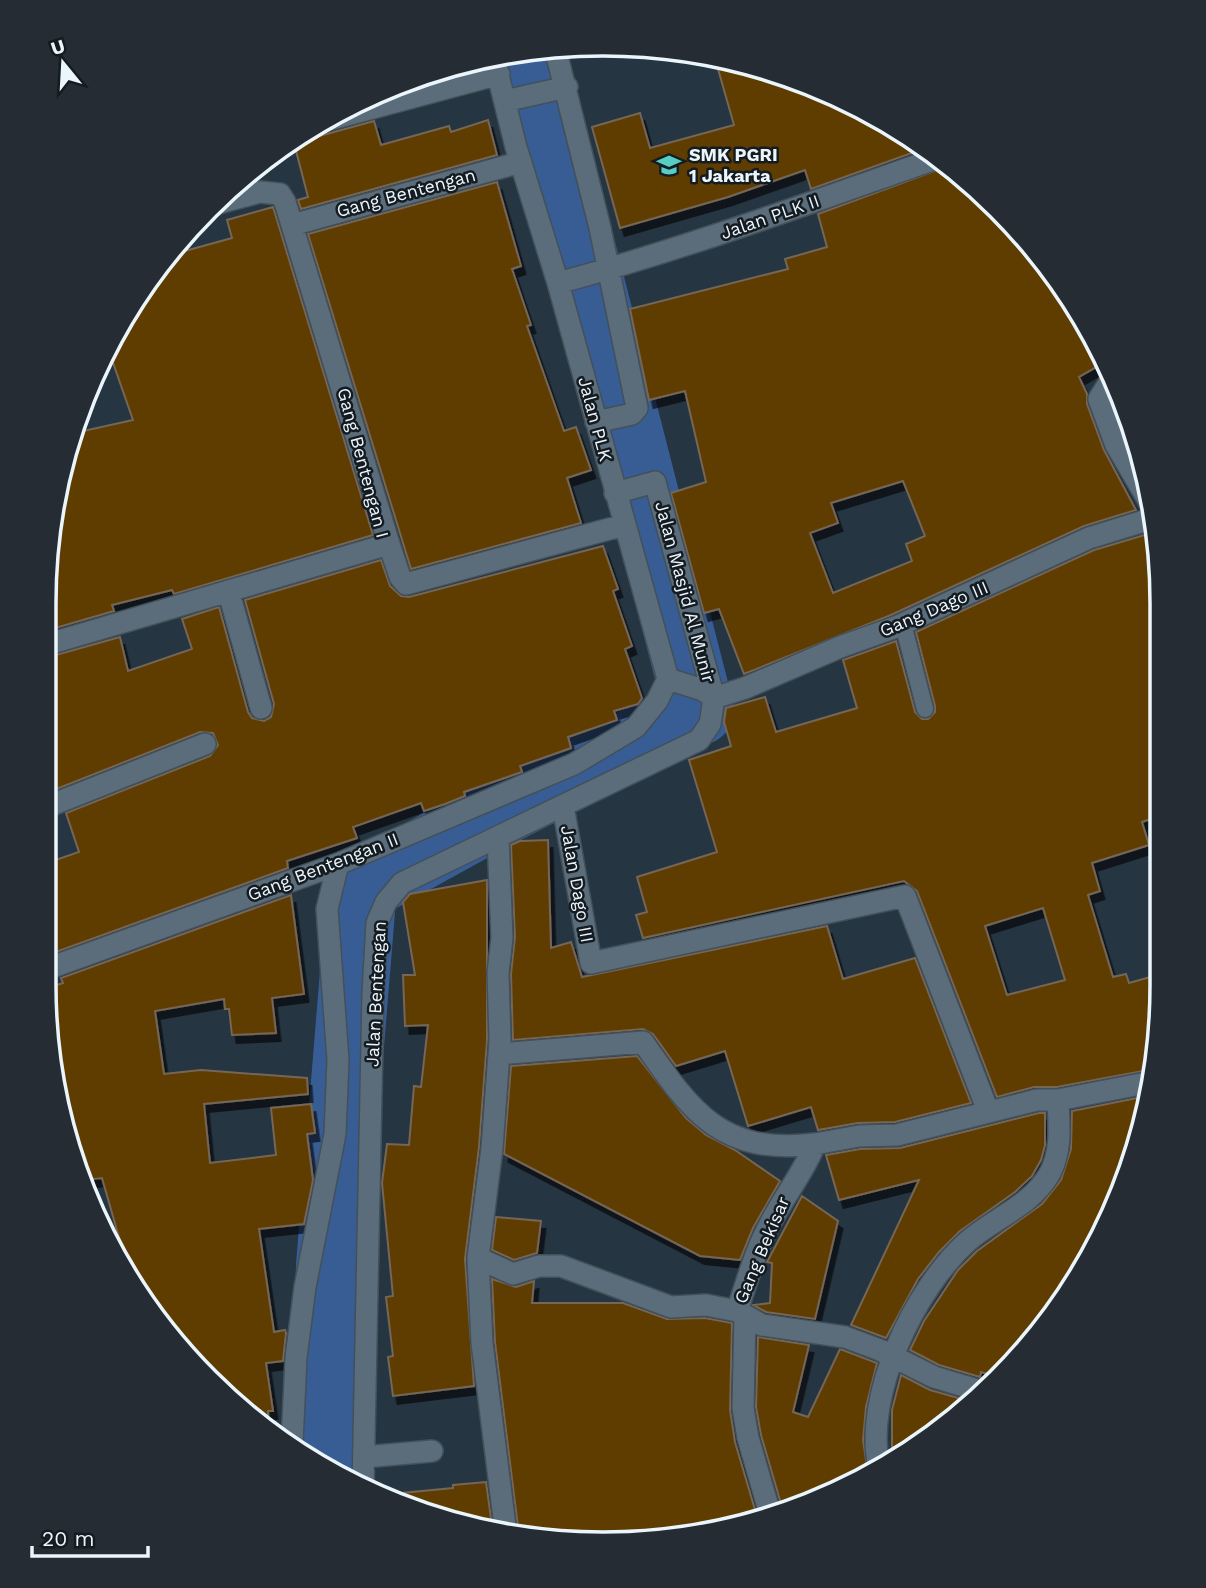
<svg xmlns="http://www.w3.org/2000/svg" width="1206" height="1588" font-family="'Work Sans',sans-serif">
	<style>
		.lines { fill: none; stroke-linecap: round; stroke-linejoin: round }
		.river { stroke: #385d95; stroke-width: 70 }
		.building { fill: #5f3c04; stroke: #746656; stroke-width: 2; fill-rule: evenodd; filter: url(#shadow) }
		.service-casing { stroke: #42505a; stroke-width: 19 }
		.minor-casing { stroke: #42505a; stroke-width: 24 }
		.service { stroke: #5b6d7a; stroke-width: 16 }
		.minor { stroke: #5b6d7a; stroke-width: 21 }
		.labels { text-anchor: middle; stroke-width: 5; stroke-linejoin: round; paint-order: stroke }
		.poi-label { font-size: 18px; font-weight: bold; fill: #ebf5fc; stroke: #141b21; text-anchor: start }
		.street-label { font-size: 18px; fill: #ebf5fc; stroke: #141b21 }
		.rim { fill: none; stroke: #ebf5fc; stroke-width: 3.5 }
	</style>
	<defs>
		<filter id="shadow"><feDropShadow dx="4.5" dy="8" stdDeviation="0" flood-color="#0009"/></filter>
	</defs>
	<rect width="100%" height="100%" fill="#253541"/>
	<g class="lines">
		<path class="river" d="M 325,1466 L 331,1265 L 362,887 L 489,817 L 699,710 L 530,51"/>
	</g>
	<path class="building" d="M 714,55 L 817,86 L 913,138 L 926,148 L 811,189 L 805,170 L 728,197 L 620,228 L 592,127 L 640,113 L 650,148 L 734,125 Z
		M 488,120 L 497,155 L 301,209 L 298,200 L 308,197 L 294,143 L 374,121 L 381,145 L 449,126 L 451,132 Z
		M 948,166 L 998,207 L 1068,292 L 1105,362 L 1079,377 L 1087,394 L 1087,404 L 1104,450 L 1136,510 L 1084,526 L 891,615 L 744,674 L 719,609 L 704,613 L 671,493 L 706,482 L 685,391 L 649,400 L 630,309 L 788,269 L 785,259 L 827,247 L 818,214 ZM 903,481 L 925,536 L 906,544 L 912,561 L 833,593 L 810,533 L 838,523 L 831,503 Z
		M 497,182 L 521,266 L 512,269 L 531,325 L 527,326 L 564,431 L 576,427 L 591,470 L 567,478 L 581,523 L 411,569 L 308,234 Z
		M 273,207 L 373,535 L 174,594 L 172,590 L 112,605 L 114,611 L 45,631 L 45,567 L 63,458 L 74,433 L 133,420 L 110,354 L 138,292 L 167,256 L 232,238 L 227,220 Z
		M 1158,531 L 1157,817 L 1142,822 L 1149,845 L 1092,863 L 1100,891 L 1088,895 L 1113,977 L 1126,974 L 1129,983 L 1157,975 L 1157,1058 L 1154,1069 L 1057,1087 L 1034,1087 L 997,1097 L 917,891 L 904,881 L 643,938 L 636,915 L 647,912 L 637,877 L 717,852 L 689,760 L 731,746 L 724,722 L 726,708 L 765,697 L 776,732 L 857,708 L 843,660 L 896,641 L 915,712 L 922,719 L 928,719 L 935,712 L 935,706 L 916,632 L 1094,550 ZM 1043,908 L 1065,980 L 1007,995 L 985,926 Z
		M 603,546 L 618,589 L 613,591 L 632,646 L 625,649 L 642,698 L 638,704 L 614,711 L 617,720 L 568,737 L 571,748 L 520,766 L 522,772 L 464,792 L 465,796 L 445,804 L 424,811 L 421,803 L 353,827 L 357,838 L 287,861 L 288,868 L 53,953 L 44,926 L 44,864 L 79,852 L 66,813 L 210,756 L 218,745 L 213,733 L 200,732 L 44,794 L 45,658 L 120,637 L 128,671 L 192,649 L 182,619 L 219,607 L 248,712 L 252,718 L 264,721 L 271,717 L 274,704 L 245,600 L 381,560 L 390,586 L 401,596 L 409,597 Z
		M 548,840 L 551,948 L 571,942 L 582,977 L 827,926 L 843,979 L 915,958 L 971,1103 L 895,1122 L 858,1123 L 818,1130 L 811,1107 L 748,1126 L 725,1051 L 676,1066 L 653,1034 L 643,1029 L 513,1040 L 511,974 L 515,937 L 511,845 L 520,841 Z
		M 487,880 L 487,1040 L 479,1147 L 465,1259 L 474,1386 L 393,1396 L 388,1357 L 393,1356 L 386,1297 L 393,1296 L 382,1183 L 387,1144 L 409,1145 L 414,1086 L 421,1087 L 428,1025 L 405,1026 L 403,975 L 415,975 L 403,902 L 410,894 Z
		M 291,895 L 304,994 L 272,998 L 276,1033 L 232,1035 L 229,1009 L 225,1009 L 224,999 L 155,1011 L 164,1074 L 201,1070 L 307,1078 L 308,1094 L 204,1104 L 210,1163 L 276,1155 L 271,1108 L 311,1104 L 315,1133 L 307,1134 L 313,1180 L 304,1224 L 259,1229 L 274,1332 L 285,1330 L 286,1333 L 283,1361 L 266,1363 L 273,1411 L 268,1411 L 269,1429 L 234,1405 L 119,1265 L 112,1250 L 122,1248 L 102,1178 L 84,1180 L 57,1076 L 63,1074 L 51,1040 L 44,989 L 63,983 L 61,978 Z
		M 637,1056 L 686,1118 L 706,1135 L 735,1150 L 780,1181 L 753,1228 L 740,1260 L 700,1256 L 504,1154 L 511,1066 Z
		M 1147,1096 L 1120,1199 L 1068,1295 L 1000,1378 L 981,1372 L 980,1377 L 939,1365 L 910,1350 L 924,1321 L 958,1270 L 977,1251 L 1042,1204 L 1061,1180 L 1071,1149 L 1072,1111 Z
		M 1039,1113 L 1045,1113 L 1045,1145 L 1041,1160 L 1032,1176 L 1015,1192 L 960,1231 L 939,1252 L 918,1279 L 886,1338 L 851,1325 L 919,1180 L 839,1200 L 826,1155 L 860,1149 L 900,1148 Z
		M 802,1196 L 838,1221 L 815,1319 L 766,1312 L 753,1305 L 770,1303 L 772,1263 L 767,1262 Z
		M 496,1217 L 541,1221 L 537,1253 L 514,1260 L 492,1250 Z
		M 492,1279 L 516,1287 L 534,1281 L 532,1303 L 623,1303 L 667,1319 L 705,1318 L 732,1323 L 730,1410 L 735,1442 L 758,1520 L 640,1543 L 519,1535 L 495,1342 Z
		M 758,1337 L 809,1345 L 793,1412 L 808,1417 L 840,1349 L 877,1363 L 866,1407 L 863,1440 L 868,1473 L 784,1514 L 761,1435 L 756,1407 Z
		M 901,1375 L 930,1390 L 962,1399 L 961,1411 L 914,1450 L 892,1461 L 892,1410 Z
		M 486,1482 L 493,1533 L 380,1495 L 453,1488 L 453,1485 Z"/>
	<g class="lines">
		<g class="service-casing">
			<path id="service" d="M 903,624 L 925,709"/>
		</g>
		<g class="minor-casing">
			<path id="minor" d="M 555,48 L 600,228 L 637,408 L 632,414 L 596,422
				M 505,101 L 567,87
				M 324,121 L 499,74
				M 292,225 L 521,162
				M 558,283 C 687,248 812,202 938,158
				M 1113,377 L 1099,399 L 1116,445 L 1150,503
				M 389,544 L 400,577 L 406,584 L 624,525
				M 229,593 L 261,708
				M 45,645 L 389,544 L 285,202 L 280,194 L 260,192 L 211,205
				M 668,679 L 703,690 L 714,698
				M 714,698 L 745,688 L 840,647 L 896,627 L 1089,538 L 1154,518
				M 563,806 L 591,963 L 905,896 L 988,1111
				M 44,808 L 205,744
				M 498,837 L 502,938 L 498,973 L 500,1040 L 492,1148 L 478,1258 L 513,1274 L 539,1266 L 561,1266 L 671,1307 L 706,1305 L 737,1311 C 747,1282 755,1251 770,1224 C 784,1196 804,1172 815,1144 L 859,1136 L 897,1135 L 1037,1100 L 1058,1100 L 1151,1082
				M 44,970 L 338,864 L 574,764 L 636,727 L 657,701 L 668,679 L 558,283 L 516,147 L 493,55
				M 499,1054 L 643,1042 C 692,1113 721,1155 815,1144
				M 478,1258 L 482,1343 L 506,1534
				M 737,1311 L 762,1325 L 845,1337 L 880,1350 L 934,1377 L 984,1392
				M 745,1316 L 743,1408 L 748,1438 L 771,1517
				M 292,1444 L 296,1358 L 305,1287 L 335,1134 L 338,1060 L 327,909 L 338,864
				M 364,1457 L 432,1451
				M 879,1467 C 863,1396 915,1288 968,1241 C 996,1217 1031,1206 1050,1173 C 1062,1150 1059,1125 1058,1100
				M 363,1489 L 373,993 L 377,923 L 386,902 L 402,883 L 699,740 L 710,724 L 714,698 L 655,482 L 615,493"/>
		</g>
		<use href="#service" class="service"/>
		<use href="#minor" class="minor"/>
	</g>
	<defs>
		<g id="school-bare" transform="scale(1.89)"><path d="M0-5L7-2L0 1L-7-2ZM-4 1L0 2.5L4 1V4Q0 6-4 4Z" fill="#56cec4" stroke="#141b21" stroke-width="2.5" paint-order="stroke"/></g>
	</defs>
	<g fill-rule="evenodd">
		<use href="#school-bare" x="669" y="165"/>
	</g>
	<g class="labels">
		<g class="poi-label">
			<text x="689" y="161">SMK PGRI<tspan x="689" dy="21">1 Jakarta</tspan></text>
		</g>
		<g class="street-label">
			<text transform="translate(406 193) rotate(-15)" y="6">Gang Bentengan</text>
			<text transform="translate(770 217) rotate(-19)" y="6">Jalan PLK II</text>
			<text transform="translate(595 419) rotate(75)" y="6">Jalan PLK</text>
			<text transform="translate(363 463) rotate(75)" y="6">Gang Bentengan I</text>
			<text transform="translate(685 592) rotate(75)" y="6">Jalan Masjid Al Munir</text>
			<text transform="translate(934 609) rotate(-23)" y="6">Gang Dago III</text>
			<text transform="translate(323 867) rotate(-21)" y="6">Gang Bentengan II</text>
			<text transform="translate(577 884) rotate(80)" y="6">Jalan Dago III</text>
			<text transform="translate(376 994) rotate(-87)" y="6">Jalan Bentengan</text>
			<text transform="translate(762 1250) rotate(-67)" y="6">Gang Bekisar</text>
		</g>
	</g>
	<path d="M0 0H1206V1588H0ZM603 56H603A547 547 0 0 1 1150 603V985A547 547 0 0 1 603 1532H603A547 547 0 0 1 56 985V603A547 547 0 0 1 603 56Z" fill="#252c33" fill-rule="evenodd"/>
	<path class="rim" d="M603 56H603A547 547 0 0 1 1150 603V985A547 547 0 0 1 603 1532H603A547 547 0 0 1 56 985V603A547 547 0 0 1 603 56Z"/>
	<g transform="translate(63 63) rotate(342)" stroke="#141b21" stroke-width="5" paint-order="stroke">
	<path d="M0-5L12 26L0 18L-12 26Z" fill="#ebf5fc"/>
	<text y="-10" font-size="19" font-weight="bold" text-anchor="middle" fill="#ebf5fc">U</text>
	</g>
	<path d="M32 1546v10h116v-10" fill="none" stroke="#ebf5fc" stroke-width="3.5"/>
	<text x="42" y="1546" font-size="21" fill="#ebf5fc" stroke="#141b21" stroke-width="5" paint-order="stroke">20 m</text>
</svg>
